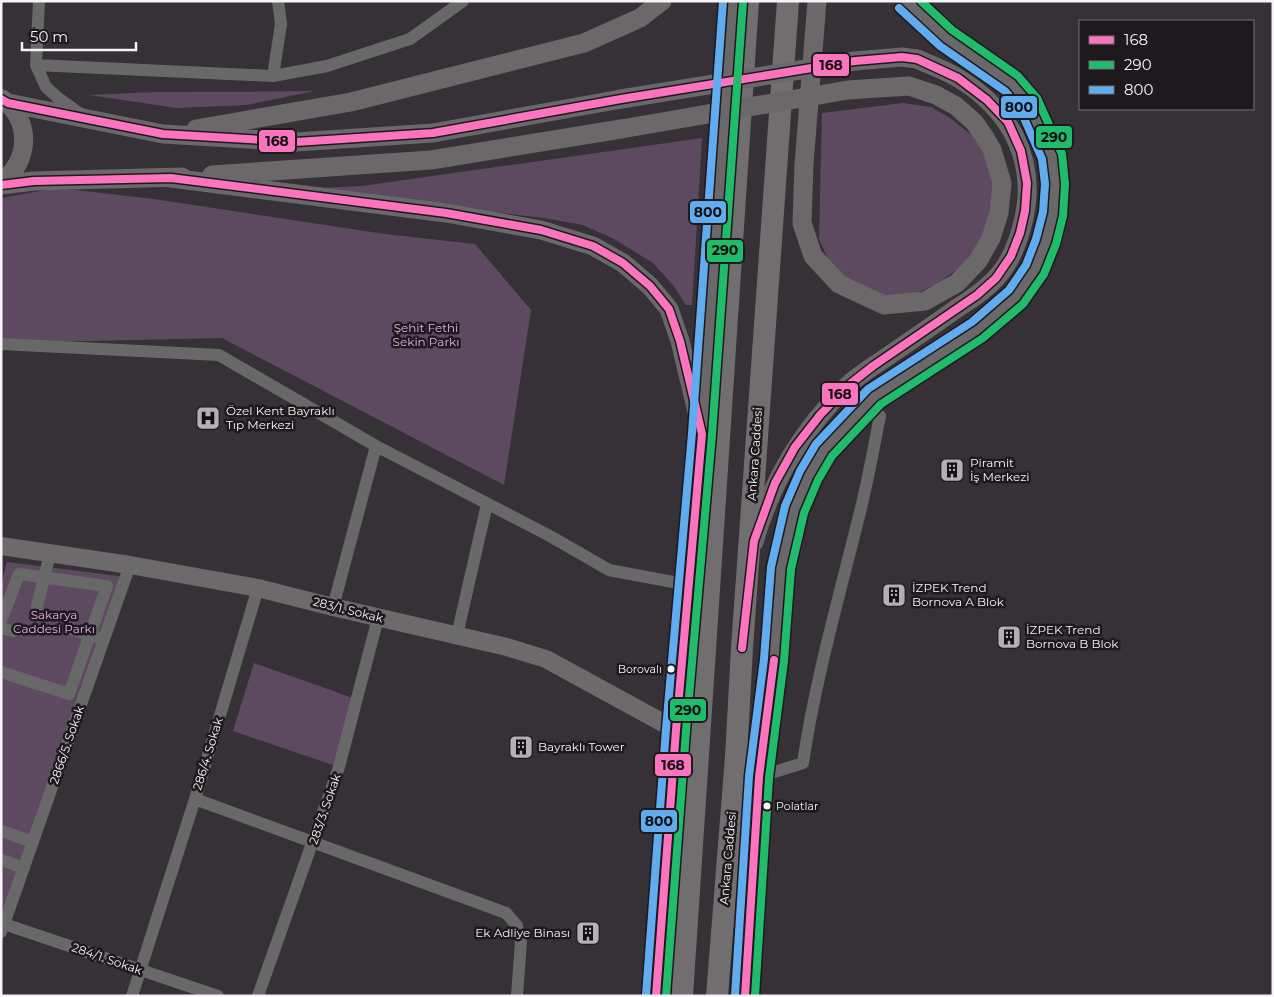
<svg xmlns="http://www.w3.org/2000/svg" width="1274" height="997" font-family="Montserrat,sans-serif">
	<style>
		.green { fill: #5e4a60 }
		.lines { fill: none; stroke-linecap: round; stroke-linejoin: round }
		.street { stroke: #696868; stroke-width: 12 }
		.secondary { stroke: #6c6a6a; stroke-width: 18 }
		.primary { stroke: #6a6869; stroke-width: 19 }
		.highway { stroke: #716e6f; stroke-width: 22 }
		.primary-bridge { stroke: #6a6869; stroke-width: 19 }
		.bus-1-casing { stroke: #1d191d; stroke-width: 11 }
		.bus-2-casing { stroke: #1d191d; stroke-width: 11 }
		.bus-3-casing { stroke: #1d191d; stroke-width: 11 }
		.bus-1 { stroke: #fc73be; stroke-width: 8 }
		.bus-2 { stroke: #20bc6c; stroke-width: 8 }
		.bus-3 { stroke: #60acee; stroke-width: 8 }
		.bus-dot { fill: #f8f2f9; stroke: #1d191d; stroke-width: 2 }
		.labels { text-anchor: middle; stroke-width: 5; stroke-linejoin: round; paint-order: stroke }
		.bus-label { font-size: 11px; fill: #f8f2f9; stroke: #1d191d; text-anchor: end }
		.park-label { font-size: 12px; fill: #e5b1eb; stroke: #1d191d }
		.poi-label { font-size: 12px; fill: #f8f2f9; stroke: #1d191d; text-anchor: start }
		.street-label { font-size: 12px; fill: #f8f2f9; stroke: #1d191d }
		.line-badge { stroke: #1d191d; stroke-width: 2 }
		.pale-badge-label { font-size: 14px; text-anchor: middle; font-weight: bold; fill: #111 }
	</style>
	<rect width="100%" height="100%" fill="#363137"/>
	<path class="green" d="M 315,91 L 247,105 L 177,108 L 89,95 L 158,92 Z
		M 903,103 L 931,107 L 950,118 L 974,137 L 994,175 L 994,203 L 981,239 L 967,263 L 935,285 L 909,296 L 884,296 L 842,276 L 829,261 L 819,239 L 822,113 Z
		M 702,138 L 692,305 L 686,305 L 673,285 L 653,263 L 614,239 L 583,225 L 544,218 L 294,189 L 362,186 Z
		M 57,188 L 154,199 L 385,234 L 475,244 L 531,310 L 504,485 L 222,338 L 1,343 L 1,198 Z
		M 7,562 L 126,577 L 1,931 L 1,585 Z
		M 254,663 L 353,698 L 339,767 L 233,731 Z"/>
	<g class="lines">
		<path class="street" d="M 39,1 L 36,65 L 46,87 L 57,97 L 82,115
			M 36,65 L 273,76 L 327,66 L 410,39 L 463,1
			M 273,76 L 281,24 L 278,1
			M 1,344 L 219,355 L 376,446 L 333,607
			M 376,446 L 550,536 L 609,570 L 689,585
			M 258,588 L 195,799 L 506,913 L 517,926 L 521,941 L 517,996
			M 37,606 L 50,554
			M 1,621 L 19,574 L 107,586 L 69,694 L 1,672
			M 1,628 L 13,631
			M 72,629 L 96,637
			M 457,635 L 487,504
			M 759,777 L 803,763 C 815,681 838,601 858,520 C 867,486 873,451 880,416
			M 1,831 L 33,842
			M 1,860 L 24,868
			M 4,924 L 130,565
			M 1,932 L 4,924 L 218,996
			M 132,996 L 195,799
			M 258,996 L 339,767 L 378,618"/>
		<path class="secondary" d="M 1,546 L 130,565 L 258,588 L 333,607 L 507,647 L 546,659 L 676,730"/>
		<path class="primary" d="M 817,1 L 804,164 L 802,223 L 813,256 L 839,284 L 884,305 L 925,301 L 957,283 L 978,261 L 991,238 L 999,213 L 1002,183 L 992,150 L 984,136 L 974,122 L 956,106 L 936,95 L 909,86
			M 8,103 L 163,134 L 296,142 L 433,133 L 621,99
			M 196,129 L 351,102 L 584,43 L 640,18 L 662,1
			M 212,175 L 431,160 L 621,129
			M 171,178 L 446,213 L 541,230 L 593,246 L 623,263 L 650,286 L 669,309 L 680,341 L 698,416
			M 1,182 C 30,163 32,119 2,99
			M 1,185 L 34,181 L 182,177
			M 754,542 C 772,480 802,430 848,385 C 861,373 877,364 891,354 C 913,339 935,324 956,309 C 970,300 984,291 995,279 C 1011,263 1019,240 1024,218 C 1037,158 1009,109 958,78 C 945,70 930,65 917,59
			M 656,996 L 676,730 L 702,434 L 733,1
			M 745,996 L 759,777 L 774,660 L 781,568 L 794,510 L 809,475 L 824,450 L 846,425 L 875,396 L 978,330 L 1016,297 L 1035,270 L 1046,242 L 1053,214 L 1055,184 L 1052,156 L 1029,104 L 1012,84 L 946,38 L 906,1"/>
		<path class="highway" d="M 682,996 L 748,1
			M 717,996 L 736,757 L 742,648 L 788,1"/>
		<path class="primary-bridge" d="M 621,99 L 855,61 L 902,57 L 917,59
			M 621,129 L 848,90 L 909,86"/>
		<g class="bus-1-casing">
			<path id="bus-1" d="M 1,99 L 8,103 L 163,134 L 296,142 L 433,133 L 621,99 L 855,61 L 902,57 L 917,59 L 958,78 L 987,100 L 1008,122 L 1021,151 L 1027,183 L 1025,211 L 1020,233 L 1011,256 L 996,278 L 977,295 L 873,366 L 850,384 L 820,415 L 795,447 L 775,483 L 754,541 L 742,648
				M 1,185 L 34,181 L 171,178 L 446,213 L 541,230 L 593,246 L 623,263 L 650,286 L 669,309 L 680,341 L 702,434 L 676,730 L 656,996
				M 745,996 L 759,777 L 774,660"/>
		</g>
		<g class="bus-2-casing">
			<path id="bus-2" d="M 666,996 L 686,731 L 712,435 L 743,2
				M 755,996 L 769,778 L 784,661 L 791,569 L 804,513 L 818,480 L 832,456 L 881,404 L 983,338 L 1023,304 L 1044,274 L 1056,244 L 1063,216 L 1065,184 L 1062,154 L 1037,98 L 1018,76 L 952,30 L 921,1"/>
		</g>
		<g class="bus-3-casing">
			<path id="bus-3" d="M 646,995 L 666,729 L 692,433 L 723,1
				M 735,995 L 749,776 L 764,659 L 771,567 L 785,506 L 800,471 L 816,444 L 868,389 L 972,322 L 1009,290 L 1026,265 L 1036,239 L 1043,212 L 1045,184 L 1042,159 L 1020,109 L 1005,91 L 940,46 L 899,8"/>
		</g>
		<use href="#bus-1" class="bus-1"/>
		<use href="#bus-2" class="bus-2"/>
		<use href="#bus-3" class="bus-3"/>
	</g>
	<defs>
		<g id="hospital-square" transform="scale(1.25)"><rect x="-9" y="-9" width="18" height="18" rx="4" fill="#b4aeb5" stroke="#1d191d"/><path d="M-5-5h3v3.5h4V-5h3V5h-3V1.5h-4V5h-3Z" fill="#111"/></g>
		<g id="building-square" transform="scale(1.25)"><rect x="-9" y="-9" width="18" height="18" rx="4" fill="#b4aeb5" stroke="#1d191d"/><path d="M-4-6H4V6H1V3H-1V6H-4ZM-2.5-4.3h1.7v1.8h-1.7ZM.8-4.3h1.7v1.8H.8ZM-2.5-1h1.7V.8h-1.7ZM.8-1h1.7V.8H.8Z" fill="#111"/></g>
	</defs>
	<g fill-rule="evenodd">
		<use href="#hospital-square" x="208" y="418"/>
		<use href="#building-square" x="952" y="470"/>
		<use href="#building-square" x="894" y="595"/>
		<use href="#building-square" x="1009" y="637"/>
		<use href="#building-square" x="521" y="747"/>
		<use href="#building-square" x="588" y="933"/>
	</g>
	<g class="bus-dot">
		<circle cx="671" cy="669" r="4.5"/>
		<circle cx="767" cy="806" r="4.5"/>
	</g>
	<g class="labels">
		<g class="bus-label">
			<text x="662" y="673">Borovalı</text>
			<text x="776" y="810" text-anchor="start">Polatlar</text>
		</g>
		<g class="park-label">
			<text x="426" y="332">Şehit Fethi<tspan x="426" dy="14">Sekin Parkı</tspan></text>
			<text x="54" y="619">Sakarya<tspan x="54" dy="14">Caddesi Parkı</tspan></text>
		</g>
		<g class="poi-label">
			<text x="226" y="415">Özel Kent Bayraklı<tspan x="226" dy="14">Tıp Merkezi</tspan></text>
			<text x="970" y="467">Piramit<tspan x="970" dy="14">İş Merkezi</tspan></text>
			<text x="912" y="592">İZPEK Trend<tspan x="912" dy="14">Bornova A Blok</tspan></text>
			<text x="1026" y="634">İZPEK Trend<tspan x="1026" dy="14">Bornova B Blok</tspan></text>
			<text x="538" y="751">Bayraklı Tower</text>
			<text x="570" y="937" text-anchor="end">Ek Adliye Binası</text>
		</g>
		<g class="street-label">
			<text transform="translate(755 454) rotate(-86)" y="4">Ankara Caddesi</text>
			<text transform="translate(348 610) rotate(14)" y="4">283/1. Sokak</text>
			<text transform="translate(67 745) rotate(-71)" y="4">2866/5. Sokak</text>
			<text transform="translate(208 754) rotate(-73)" y="4">286/4. Sokak</text>
			<text transform="translate(325 809) rotate(-71)" y="4">283/3. Sokak</text>
			<text transform="translate(728 858) rotate(-85)" y="4">Ankara Caddesi</text>
			<text transform="translate(107 959) rotate(19)" y="4">284/1. Sokak</text>
		</g>
	</g>
	<g class="line-badge">
		<rect x="812" y="53" width="38" height="24" rx="5" fill="#fc73be"/>
		<rect x="1000" y="95" width="38" height="24" rx="5" fill="#60acee"/>
		<rect x="1035" y="125" width="38" height="24" rx="5" fill="#20bc6c"/>
		<rect x="258" y="129" width="38" height="24" rx="5" fill="#fc73be"/>
		<rect x="689" y="200" width="38" height="24" rx="5" fill="#60acee"/>
		<rect x="706" y="239" width="38" height="24" rx="5" fill="#20bc6c"/>
		<rect x="821" y="382" width="38" height="24" rx="5" fill="#fc73be"/>
		<rect x="669" y="698" width="38" height="24" rx="5" fill="#20bc6c"/>
		<rect x="654" y="753" width="38" height="24" rx="5" fill="#fc73be"/>
		<rect x="640" y="809" width="38" height="24" rx="5" fill="#60acee"/>
	</g>
	<g class="pale-badge-label">
		<text x="831" y="70">168</text>
		<text x="1019" y="112">800</text>
		<text x="1054" y="142">290</text>
		<text x="277" y="146">168</text>
		<text x="708" y="217">800</text>
		<text x="725" y="255">290</text>
		<text x="840" y="399">168</text>
		<text x="688" y="715">290</text>
		<text x="673" y="770">168</text>
		<text x="659" y="826">800</text>
	</g>
	<rect width="1274" height="997" fill="none" stroke="#f8f2f9" stroke-width="5"/>
	<rect x="1079" y="20" width="175" height="90" fill="#1d191d" stroke="#757075"/>
	<rect x="1089" y="36" width="25" height="8" fill="#fc73be" stroke="#757075"/>
	<text x="1124" y="45" font-size="15" fill="#f8f2f9">168</text>
	<rect x="1089" y="61" width="25" height="8" fill="#20bc6c" stroke="#757075"/>
	<text x="1124" y="70" font-size="15" fill="#f8f2f9">290</text>
	<rect x="1089" y="86" width="25" height="8" fill="#60acee" stroke="#757075"/>
	<text x="1124" y="95" font-size="15" fill="#f8f2f9">800</text>
	<path d="M22 42v8h114v-8" fill="none" stroke="#f8f2f9" stroke-width="2.5"/>
	<text x="30" y="42" font-size="15" fill="#f8f2f9" stroke="#1d191d" stroke-width="4" paint-order="stroke">50 m</text>
</svg>
